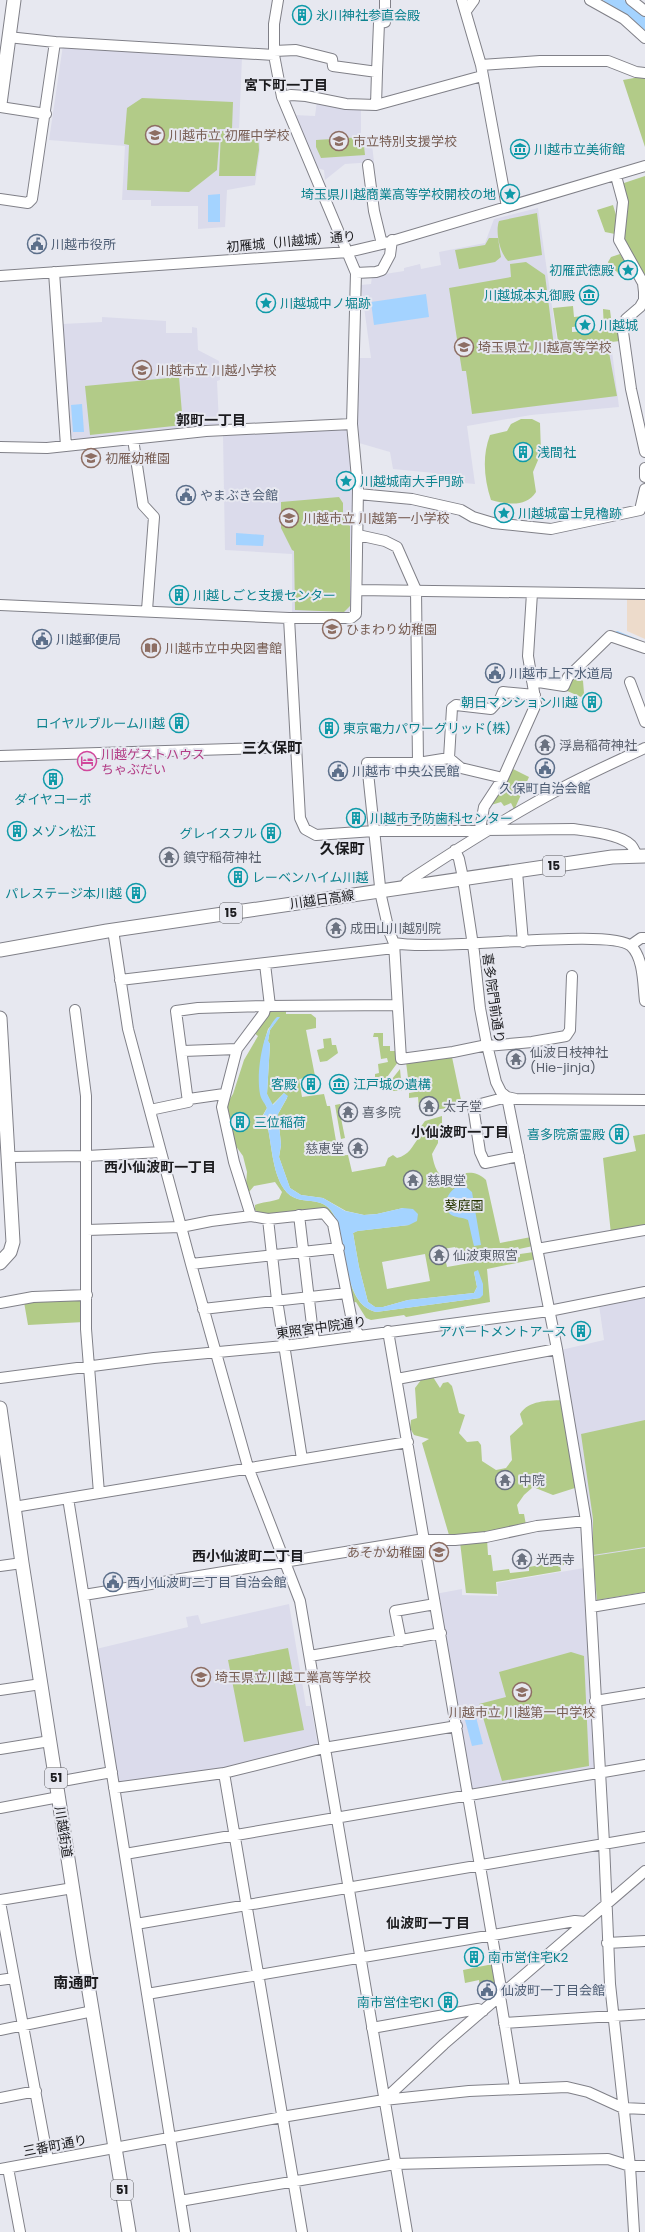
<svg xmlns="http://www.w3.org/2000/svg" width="645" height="2232" font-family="Poppins,'Noto Sans JP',sans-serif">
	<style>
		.built { fill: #dbdbeb }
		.medical { fill: #eddbcb }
		.green { fill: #b2cb88; fill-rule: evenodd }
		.water { fill: #a4d3ff }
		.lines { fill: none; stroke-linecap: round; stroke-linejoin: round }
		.stream { stroke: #a4d3ff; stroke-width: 2 }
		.river { stroke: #a4d3ff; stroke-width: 13 }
		.minor-casing { stroke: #808088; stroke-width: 12 }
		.major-casing { stroke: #808088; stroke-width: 15 }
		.minor { stroke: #fff; stroke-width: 10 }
		.major { stroke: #fff; stroke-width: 13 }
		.labels { text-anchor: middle; stroke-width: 4; stroke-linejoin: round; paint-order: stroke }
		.shield { fill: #e7e8f0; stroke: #58585d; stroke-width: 1 }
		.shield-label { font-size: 12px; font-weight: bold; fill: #1b1b1e }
		.culture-label { font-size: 13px; fill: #0d838f; stroke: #e7e8f0; text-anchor: start }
		.education-label { font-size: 13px; fill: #785e54; stroke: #e7e8f0; text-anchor: start }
		.street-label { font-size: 13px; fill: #1b1b1e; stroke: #e7e8f0 }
		.service-label { font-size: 13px; fill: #4e5e75; stroke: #e7e8f0; text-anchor: start }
		.worship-label { font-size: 13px; fill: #5b616d; stroke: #e7e8f0; text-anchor: start }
		.hotel-label { font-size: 13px; fill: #b23c85; stroke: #e7e8f0; text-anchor: start }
		.park-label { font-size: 13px; fill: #253300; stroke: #e7e8f0 }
		.neighbourhood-label { font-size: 14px; font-weight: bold; fill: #1b1b1e; stroke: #e7e8f0 }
		.quarter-label { font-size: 15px; font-weight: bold; fill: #1b1b1e; stroke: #e7e8f0 }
	</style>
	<rect width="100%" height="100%" fill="#e7e8f0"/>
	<path class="built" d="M 63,45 L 242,57 L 239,130 L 260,131 L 260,150 L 255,185 L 227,190 L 225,227 L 198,229 L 198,206 L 151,206 L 151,200 L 122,200 L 125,146 L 49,140 Z
		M 317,101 L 361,107 L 361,135 L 371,136 L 374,162 L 345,164 L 325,180 L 324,170 L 317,168 L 294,115 L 315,116 Z
		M 538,208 L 558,348 L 611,343 L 619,407 L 531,415 L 467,426 L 475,484 L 441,481 L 434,473 L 393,469 L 390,452 L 359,443 L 357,409 L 359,358 L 371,358 L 361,285 L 371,284 L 372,276 L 404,271 L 404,268 L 420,264 L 421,269 L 441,265 L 439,252 L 485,243 L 494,219 Z
		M 102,317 L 166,321 L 166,333 L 192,333 L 192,327 L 197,328 L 198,350 L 219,361 L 220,380 L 217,381 L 219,424 L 76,441 L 67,432 L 62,324 L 102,322 Z
		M 346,427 L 353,485 L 353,606 L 347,614 L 292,612 L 292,554 L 225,550 L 223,435 Z
		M 645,1297 L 645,1594 L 596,1602 L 561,1350 L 604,1340 L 599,1305 Z
		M 584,1568 L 594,1768 L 591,1771 L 474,1791 L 470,1790 L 435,1594 L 462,1589 L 462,1595 L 498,1596 L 497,1583 Z
		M 289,1604 L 306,1706 L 311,1706 L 318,1746 L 223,1771 L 118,1784 L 96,1649 L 188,1627 L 186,1617 L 198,1615 L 201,1624 Z"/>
	<path class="medical" d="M 627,597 L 645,598 L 645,639 L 627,631 Z"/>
	<path class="green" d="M 645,76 L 645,147 L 623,80 Z
		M 142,98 L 233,102 L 232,129 L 220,129 L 217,170 L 189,192 L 127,190 L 129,145 L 124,144 L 127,108 Z
		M 221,131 L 258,132 L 259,150 L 255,176 L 219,176 Z
		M 363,137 L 365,155 L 321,158 L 316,147 L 316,140 Z
		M 645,176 L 645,280 L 625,243 L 623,235 L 628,205 L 621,184 Z
		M 613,205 L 616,215 L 615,234 L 605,232 L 597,210 Z
		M 537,213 L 542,255 L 508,261 C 500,253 495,232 499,221 Z
		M 489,238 L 498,238 L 501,257 L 495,262 L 459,269 L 455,250 L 485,245 Z
		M 620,254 L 633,275 L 622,277 L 616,271 L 610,268 L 608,262 L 611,257 Z
		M 526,262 L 545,275 L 555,354 L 608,347 L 617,396 L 472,414 L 466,371 L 462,371 L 449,288 L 511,277 L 510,264 Z
		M 573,306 L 574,317 L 583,316 L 584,326 L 572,327 L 572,332 L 604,330 L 603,309 L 610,310 L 612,326 L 610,330 L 618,330 L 620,341 L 559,348 L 553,308 Z
		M 179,377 L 183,425 L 90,435 L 85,386 Z
		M 521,419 L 532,419 L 540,423 L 541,453 L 533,472 L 536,492 C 526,508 506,504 491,500 C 484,479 482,456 490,435 L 507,431 L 511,424 Z
		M 339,497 L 343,503 L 343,518 L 350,526 L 350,606 L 344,612 L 295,610 L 294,551 L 292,550 L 281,528 L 281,502 Z
		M 576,675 L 583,681 L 584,693 L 581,697 L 565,690 Z
		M 511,768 L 529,777 L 515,808 L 514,809 L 511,803 L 504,806 L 501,802 L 491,805 Z
		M 286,1009 L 286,1014 L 311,1014 L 316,1018 L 316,1028 L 306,1030 L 315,1076 L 299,1079 L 302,1097 L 324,1094 L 327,1106 L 330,1106 L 336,1141 L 325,1144 L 326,1150 L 329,1150 L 332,1156 L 348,1155 L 352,1172 L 385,1166 L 388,1158 L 393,1155 L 397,1158 C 409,1155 412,1147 419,1137 L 417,1132 L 425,1121 L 442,1116 L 442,1125 L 436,1135 L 438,1138 L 438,1143 L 432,1154 C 440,1201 462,1157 486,1180 L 500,1243 L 531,1237 L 533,1246 L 519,1249 L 518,1247 L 514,1248 L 514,1250 L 458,1260 L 455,1247 L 443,1249 L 447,1267 L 515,1255 L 515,1258 L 520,1257 L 520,1254 L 534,1252 L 536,1259 L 487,1269 L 490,1302 L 406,1317 L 404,1315 L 371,1320 L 366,1318 L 356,1302 L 352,1303 L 332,1215 L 264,1216 L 255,1210 L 255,1205 C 262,1202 271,1202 279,1199 L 282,1192 L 275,1182 L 254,1186 L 249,1192 L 246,1185 L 247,1172 L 243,1156 L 233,1142 L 226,1105 L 233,1094 L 244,1060 L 258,1036 L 254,1033 L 259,1023 L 270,1011 ZM 279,1017 L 270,1030 L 268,1041 L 270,1044 L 267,1094 L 272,1105 L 284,1093 L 287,1098 L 278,1114 L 281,1145 L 279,1157 L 290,1188 L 301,1195 L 323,1198 L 346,1211 L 364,1215 L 377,1214 L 403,1208 L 409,1225 L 357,1231 L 353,1233 L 359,1267 L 368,1302 L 375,1307 L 383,1307 L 408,1300 L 474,1293 L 477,1287 L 474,1272 L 478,1271 L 480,1298 L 376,1312 C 342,1304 348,1245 336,1219 C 323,1189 300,1211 284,1189 C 272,1171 272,1145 267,1124 L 260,1120 L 267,1108 L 260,1092 L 264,1043 L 268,1029 ZM 425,1254 L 430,1281 L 387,1289 L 382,1262 Z
		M 374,1033 L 383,1033 L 383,1046 L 390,1046 L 390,1051 L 397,1051 L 398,1062 L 382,1084 L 375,1086 L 375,1074 L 379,1073 L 378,1064 L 388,1062 L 387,1058 L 381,1059 L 378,1037 L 373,1037 Z
		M 331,1038 L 332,1045 L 336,1045 L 338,1053 L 327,1061 L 320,1062 L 317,1050 L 324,1048 L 323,1039 Z
		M 447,1055 L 452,1057 L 461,1100 L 457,1101 L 458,1107 L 423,1111 L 422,1109 L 419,1109 L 418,1097 L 409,1098 L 409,1093 L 415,1092 L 415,1086 L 412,1086 L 411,1078 L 408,1078 L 406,1062 Z
		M 400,1069 L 402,1091 L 384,1091 L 384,1089 Z
		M 340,1104 L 342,1110 L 347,1116 L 341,1118 L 345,1138 L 341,1139 L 335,1105 Z
		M 645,1134 L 645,1226 L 611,1234 L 603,1158 L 636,1151 L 633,1136 Z
		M 81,1298 L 84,1322 L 28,1325 L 24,1302 Z
		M 424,1376 L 433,1377 L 440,1388 L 443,1383 L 448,1382 L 452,1386 L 459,1413 L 465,1415 L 459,1433 L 467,1442 L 478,1441 L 481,1445 L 482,1461 L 496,1470 L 506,1468 L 512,1460 L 510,1436 L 523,1424 L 520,1414 C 529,1400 547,1401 562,1400 L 578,1487 L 553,1495 L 533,1487 L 524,1495 L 517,1505 L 519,1514 L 524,1514 L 526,1525 L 466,1535 L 449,1535 L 422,1443 L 429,1439 L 414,1435 L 410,1428 L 411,1420 L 417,1418 L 415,1388 Z
		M 645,1420 L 645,1547 L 593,1555 L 593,1519 L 581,1434 Z
		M 487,1539 L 488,1555 L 491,1555 L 493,1571 L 509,1569 L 510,1573 L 529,1571 L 529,1567 L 564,1561 L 564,1565 L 560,1566 L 561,1571 L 496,1582 L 497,1594 L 466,1593 L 460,1542 Z
		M 645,1548 L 645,1592 L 597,1600 L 593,1556 Z
		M 288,1648 L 304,1730 L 244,1742 L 228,1660 Z
		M 571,1652 L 584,1656 L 589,1766 L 502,1781 L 479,1704 L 506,1697 L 499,1672 Z
		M 493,1964 L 497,1984 L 480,1987 L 479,1980 L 465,1983 L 463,1970 Z"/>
	<path class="water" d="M 220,194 L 220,222 L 208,222 L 208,195 Z
		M 426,294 L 429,317 L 374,325 L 371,302 Z
		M 82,404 L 84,432 L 73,432 L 71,405 Z
		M 236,533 L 264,535 L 263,546 L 236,545 Z
		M 277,1017 L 280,1017 L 270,1030 L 268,1041 L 270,1044 L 267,1094 L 273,1105 L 284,1093 L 288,1096 L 278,1114 L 281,1145 L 279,1157 L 290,1188 L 301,1195 L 323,1198 L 345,1211 L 364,1215 L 377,1214 L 403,1208 L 413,1209 L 418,1214 L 417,1221 L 409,1225 L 358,1231 L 353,1233 L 359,1267 L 368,1302 L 375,1307 L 383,1307 L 408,1300 L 474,1293 L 477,1287 L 474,1272 L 478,1270 L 483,1284 L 483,1295 L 480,1298 L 376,1312 C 342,1304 348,1244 336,1219 C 323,1189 300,1211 284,1189 C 272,1171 272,1145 267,1124 L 260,1122 L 267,1108 C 265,1103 261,1100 260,1094 C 256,1074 262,1031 277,1017 Z
		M 459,1186 L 466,1187 L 472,1192 L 481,1245 L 474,1246 L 473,1242 L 468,1220 C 462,1217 455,1218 450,1214 C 441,1205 449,1189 459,1186 Z
		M 476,1717 L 483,1744 L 472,1746 L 465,1720 Z"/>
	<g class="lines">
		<path class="stream" d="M 617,632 L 637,640"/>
		<path class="river" d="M 610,0 L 627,9 L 645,26"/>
		<g class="minor-casing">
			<path id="minor" d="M 462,0 L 481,65 L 507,207
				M 590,0 L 624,19 L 645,38
				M 631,0 L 645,11
				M 466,11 L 474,0
				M 8,37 L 55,42 L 274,55
				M 274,51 L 296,50 L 332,59 L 333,66 L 377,72 L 379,23 L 385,22 L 385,0
				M 481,65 L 540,61 L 608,61 L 636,72 L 645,73
				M 282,97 L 291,95 L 306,96 L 346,104 L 376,105 L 482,76
				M 376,105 L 377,72
				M 0,107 L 46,114
				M 368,165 L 374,211 L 382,244
				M 616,176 L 623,202 L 619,240 L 643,283 L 644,292 L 644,300 L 640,307 L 626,319 L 623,332 L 631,389 L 645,452
				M 0,199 L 28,203 L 32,199 L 55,42
				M 54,272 L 66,446
				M 356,273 L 376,272 L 382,270 L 390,255 L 392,240
				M 0,276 L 348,252 L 382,244 L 645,166
				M 133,439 L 143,505 L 154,517 L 147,610
				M 0,447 L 47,448 L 206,431 L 352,424
				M 645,468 L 645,477
				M 358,494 L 412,499 L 461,510 L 473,517 L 493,523 L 551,529 L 640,510 L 645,489
				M 358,535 L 385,541 L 397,547 L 416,590 L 418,763
				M 357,590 L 645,594
				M 0,605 L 289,618 L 351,618 L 356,614 L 358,489 L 352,424 L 356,273 L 282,97 L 274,55 L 274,24 L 278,0
				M 289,618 L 300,818 L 305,829 L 316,835 L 374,831 L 573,829 C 588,831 620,834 631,845 C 633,847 635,852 637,855
				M 532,681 L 564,686 L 568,677 L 610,636 L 645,648
				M 630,682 L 645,722
				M 0,756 L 295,747
				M 449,758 L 452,708 L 456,705 L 491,709 L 500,699 L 503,692 L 535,695
				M 503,778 L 461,768 L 449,758 L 418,763 L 367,763 L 381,896 L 389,931 L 394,943 C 438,952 610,927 631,946 C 644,958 643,986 645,1001
				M 480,829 L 484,807 L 503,778 L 536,704 L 528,656 L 532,593
				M 455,850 L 459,859 L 462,873 L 474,952 L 480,1008 L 487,1045 L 496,1082 L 501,1092 L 507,1097 L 516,1099 L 645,1100
				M 517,872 L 523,942
				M 403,887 L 407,882 C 457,849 507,817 560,789 C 588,774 617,761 645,748
				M 113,930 L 128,1029 L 191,1264 L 248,1467 L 300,1601 L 407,2232
				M 394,943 L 401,1059 L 453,1052 L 487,1045
				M 631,945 L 641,938 L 645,938
				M 265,964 L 270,1006
				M 120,980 L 394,948
				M 75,1010 L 86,1096 L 86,1329 L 99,1493
				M 487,1046 L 532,1042 L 566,1036 L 570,1030 L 572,976
				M 183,1051 L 237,1049
				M 189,1099 L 224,1094
				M 150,1110 L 188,1102 L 176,1011 L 198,1008 L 266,1006
				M 519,1156 L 485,1163 L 480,1152 L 473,1106 L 507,1097 L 557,1349 L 586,1521 L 604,1843 L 610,1984 L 630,2166 L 634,2232
				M 9,1157 L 87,1156 L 161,1152
				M 299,1215 L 314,1342
				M 251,1216 L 234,1162 L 222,1107 L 237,1049 L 264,1013 L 266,1006 L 397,1005
				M 268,1219 L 277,1300 L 302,1459
				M 87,1230 L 181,1227 L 211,1221 L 251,1216 L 268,1219 L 324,1213 L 333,1224 L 353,1326 L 359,1335
				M 537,1249 L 645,1230
				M 191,1264 L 339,1248
				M 0,1303 L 33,1297 L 87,1295
				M 203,1309 L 346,1293
				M 388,1331 L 502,1994
				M 0,1378 L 154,1358 L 284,1346 L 549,1311 L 645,1292
				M 397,1379 L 557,1349
				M 68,1498 L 185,2232
				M 14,1507 L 408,1442
				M 0,1566 L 22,1563
				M 84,1595 L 418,1540 L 455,1540 L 486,1537 L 537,1526 L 586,1521
				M 591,1607 L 645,1598
				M 401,1641 L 395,1611 L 435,1604
				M 310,1656 L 441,1633
				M 0,1690 L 41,1684
				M 595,1701 L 645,1693
				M 0,1749 L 50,1741
				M 224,1773 L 302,2232
				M 57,1782 L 112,1772
				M 114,1788 L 224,1773 L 324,1748 L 457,1726
				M 0,1808 L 59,1797
				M 125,1854 L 645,1765
				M 0,1900 L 73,1888
				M 0,1902 L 48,2160
				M 136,1924 L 645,1837
				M 607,1943 L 645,1941
				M 0,1980 L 14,1978
				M 147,1994 L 575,1921 L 586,1922
				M 500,1996 L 515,2088
				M 504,2023 L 645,2014
				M 372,2028 L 478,2009 L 483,2011
				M 0,2030 L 93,2011
				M 0,2098 L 36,2091
				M 384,2100 L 444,2044 L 645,1871
				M 8,2168 L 20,2232
				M 0,2169 L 288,2116 L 384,2100 L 469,2091 L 567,2087 L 588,2092 L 623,2108 L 645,2109
				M 180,2201 L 395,2164 L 608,2159 L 630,2166 L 645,2166"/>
		</g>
		<g class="major-casing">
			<path id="major" d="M 0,104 L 14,0
				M 0,950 L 107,931 L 612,857 L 645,856
				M 0,1018 L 13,1242 L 10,1252 L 0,1263
				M 0,1408 L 22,1563 L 83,1955 L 129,2232"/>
		</g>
		<use href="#minor" class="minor"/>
		<use href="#major" class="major"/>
	</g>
	<defs>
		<g id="building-ring" transform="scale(1)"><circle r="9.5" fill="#e7e8f0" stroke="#0f9aa8" stroke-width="1.5"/><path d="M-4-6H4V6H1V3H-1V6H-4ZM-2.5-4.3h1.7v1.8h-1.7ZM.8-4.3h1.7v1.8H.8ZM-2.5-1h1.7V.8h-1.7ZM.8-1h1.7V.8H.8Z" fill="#0f9aa8"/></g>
		<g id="school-ring" transform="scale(1)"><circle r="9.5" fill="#e7e8f0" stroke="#8d6e63" stroke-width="1.5"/><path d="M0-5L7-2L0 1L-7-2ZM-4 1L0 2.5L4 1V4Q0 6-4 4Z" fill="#8d6e63"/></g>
		<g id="museum-ring" transform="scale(1)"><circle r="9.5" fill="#e7e8f0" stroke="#0f9aa8" stroke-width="1.5"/><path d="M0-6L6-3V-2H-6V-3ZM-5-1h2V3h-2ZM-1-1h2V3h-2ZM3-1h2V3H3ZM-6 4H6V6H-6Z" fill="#0f9aa8"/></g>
		<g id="sight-ring" transform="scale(1)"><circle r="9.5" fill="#e7e8f0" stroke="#0f9aa8" stroke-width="1.5"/><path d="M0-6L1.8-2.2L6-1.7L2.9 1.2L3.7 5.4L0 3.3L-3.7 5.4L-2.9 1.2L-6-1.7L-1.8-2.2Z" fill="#0f9aa8"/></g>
		<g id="civic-ring" transform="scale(1)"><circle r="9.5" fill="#e7e8f0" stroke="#5c6f8a" stroke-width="1.5"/><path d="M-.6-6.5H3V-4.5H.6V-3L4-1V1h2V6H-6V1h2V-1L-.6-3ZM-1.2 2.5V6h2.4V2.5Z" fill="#5c6f8a"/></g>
		<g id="library-ring" transform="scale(1)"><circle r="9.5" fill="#e7e8f0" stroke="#8d6e63" stroke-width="1.5"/><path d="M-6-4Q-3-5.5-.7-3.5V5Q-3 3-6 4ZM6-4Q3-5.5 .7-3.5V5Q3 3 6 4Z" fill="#8d6e63"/></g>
		<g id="temple-ring" transform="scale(1)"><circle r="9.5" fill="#e7e8f0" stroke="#6b7280" stroke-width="1.5"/><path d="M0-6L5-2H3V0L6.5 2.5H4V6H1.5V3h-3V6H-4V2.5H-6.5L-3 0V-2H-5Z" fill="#6b7280"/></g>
		<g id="hotel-ring" transform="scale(1)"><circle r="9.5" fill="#e7e8f0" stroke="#d1479c" stroke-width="1.5"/><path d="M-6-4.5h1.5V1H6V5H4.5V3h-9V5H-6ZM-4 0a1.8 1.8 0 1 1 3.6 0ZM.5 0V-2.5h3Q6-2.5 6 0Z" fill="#d1479c"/></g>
	</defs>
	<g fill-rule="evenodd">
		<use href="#building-ring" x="302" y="15"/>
		<use href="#school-ring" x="155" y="135"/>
		<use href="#school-ring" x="339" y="141"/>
		<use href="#museum-ring" x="520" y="149"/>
		<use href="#sight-ring" x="510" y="194"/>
		<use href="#civic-ring" x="37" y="244"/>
		<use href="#sight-ring" x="628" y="270"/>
		<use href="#museum-ring" x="589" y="295"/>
		<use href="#sight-ring" x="266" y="303"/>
		<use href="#sight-ring" x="585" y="325"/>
		<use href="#school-ring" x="464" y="347"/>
		<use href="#school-ring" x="142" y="370"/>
		<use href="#building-ring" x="523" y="452"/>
		<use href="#school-ring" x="91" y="458"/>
		<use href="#sight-ring" x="346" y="481"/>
		<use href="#civic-ring" x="186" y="495"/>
		<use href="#sight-ring" x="504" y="513"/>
		<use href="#school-ring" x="289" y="518"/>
		<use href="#building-ring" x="179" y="595"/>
		<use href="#school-ring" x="332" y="629"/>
		<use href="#civic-ring" x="42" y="639"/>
		<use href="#library-ring" x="151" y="648"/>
		<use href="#civic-ring" x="495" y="673"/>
		<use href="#building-ring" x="592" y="702"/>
		<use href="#building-ring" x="179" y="723"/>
		<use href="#building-ring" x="329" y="728"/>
		<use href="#temple-ring" x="545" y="745"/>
		<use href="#hotel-ring" x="87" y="761"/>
		<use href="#civic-ring" x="545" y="768"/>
		<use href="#civic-ring" x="338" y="771"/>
		<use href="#building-ring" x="53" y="779"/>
		<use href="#building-ring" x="356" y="818"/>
		<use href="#building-ring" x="17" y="831"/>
		<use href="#building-ring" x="271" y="833"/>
		<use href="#temple-ring" x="169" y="857"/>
		<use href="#building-ring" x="238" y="877"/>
		<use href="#building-ring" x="136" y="893"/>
		<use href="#temple-ring" x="336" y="928"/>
		<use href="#temple-ring" x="516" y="1059"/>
		<use href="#building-ring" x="311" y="1084"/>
		<use href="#museum-ring" x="339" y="1084"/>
		<use href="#temple-ring" x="429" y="1106"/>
		<use href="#temple-ring" x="348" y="1112"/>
		<use href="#building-ring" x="240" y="1122"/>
		<use href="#building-ring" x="619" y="1134"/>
		<use href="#temple-ring" x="358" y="1148"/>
		<use href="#temple-ring" x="413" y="1180"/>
		<use href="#temple-ring" x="439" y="1255"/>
		<use href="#building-ring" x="581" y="1331"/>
		<use href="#temple-ring" x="505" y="1480"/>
		<use href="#school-ring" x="439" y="1552"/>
		<use href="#temple-ring" x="522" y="1559"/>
		<use href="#civic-ring" x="113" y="1582"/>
		<use href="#school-ring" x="201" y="1677"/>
		<use href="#school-ring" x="522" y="1692"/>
		<use href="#building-ring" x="474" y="1957"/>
		<use href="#civic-ring" x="487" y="1990"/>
		<use href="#building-ring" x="448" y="2002"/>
	</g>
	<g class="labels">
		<g class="shield">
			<rect x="543" y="856" width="22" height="20" rx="3"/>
			<rect x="220" y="903" width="22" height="20" rx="3"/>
			<rect x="45" y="1768" width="22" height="20" rx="3"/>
			<rect x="111" y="2180" width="22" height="20" rx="3"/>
		</g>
		<g class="shield-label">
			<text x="554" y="870">15</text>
			<text x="231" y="917">15</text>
			<text x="56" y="1782">51</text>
			<text x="122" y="2194">51</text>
		</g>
		<g class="culture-label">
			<text x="316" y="20">氷川神社参直会殿</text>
			<text x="534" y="154">川越市立美術館</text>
			<text x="496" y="199" text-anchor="end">埼玉県川越商業高等学校開校の地</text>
			<text x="614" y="275" text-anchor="end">初雁武徳殿</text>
			<text x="575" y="300" text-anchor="end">川越城本丸御殿</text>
			<text x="280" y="308">川越城中ノ堀跡</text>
			<text x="599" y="330">川越城</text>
			<text x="537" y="457">浅間社</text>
			<text x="360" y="486">川越城南大手門跡</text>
			<text x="518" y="518">川越城富士見櫓跡</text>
			<text x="193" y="600">川越しごと支援センター</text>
			<text x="578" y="707" text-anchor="end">朝日マンション川越</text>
			<text x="165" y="728" text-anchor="end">ロイヤルブルーム川越</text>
			<text x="343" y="733">東京電力パワーグリッド(株)</text>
			<text x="53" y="804" text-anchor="middle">ダイヤコーポ</text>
			<text x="370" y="823">川越市予防歯科センター</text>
			<text x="31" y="836">メゾン松江</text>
			<text x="257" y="838" text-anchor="end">グレイスフル</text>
			<text x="252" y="882">レーベンハイム川越</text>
			<text x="122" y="898" text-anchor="end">パレステージ本川越</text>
			<text x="297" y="1089" text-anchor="end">客殿</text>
			<text x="353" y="1089">江戸城の遺構</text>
			<text x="254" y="1127">三位稲荷</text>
			<text x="605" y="1139" text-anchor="end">喜多院斎霊殿</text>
			<text x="567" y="1336" text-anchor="end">アパートメントアース</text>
			<text x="488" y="1962">南市営住宅K2</text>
			<text x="434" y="2007" text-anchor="end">南市営住宅K1</text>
		</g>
		<g class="education-label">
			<text x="169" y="140">川越市立 初雁中学校</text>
			<text x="353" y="146">市立特別支援学校</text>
			<text x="478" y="352">埼玉県立 川越高等学校</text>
			<text x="156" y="375">川越市立 川越小学校</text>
			<text x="105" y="463">初雁幼稚園</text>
			<text x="303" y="523">川越市立 川越第一小学校</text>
			<text x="346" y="634">ひまわり幼稚園</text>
			<text x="165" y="653">川越市立中央図書館</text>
			<text x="425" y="1557" text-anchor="end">あそか幼稚園</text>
			<text x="215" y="1682">埼玉県立川越工業高等学校</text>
			<text x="522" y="1717" text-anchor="middle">川越市立 川越第一中学校</text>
		</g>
		<g class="street-label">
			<text transform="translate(291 241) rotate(-5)" y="5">初雁城（川越城）通り</text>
			<text transform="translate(322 899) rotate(-8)" y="5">川越日高線</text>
			<text transform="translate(494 998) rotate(82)" y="5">喜多院門前通り</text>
			<text transform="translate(321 1327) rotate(-8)" y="5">東照宮中院通り</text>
			<text transform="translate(64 1832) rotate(81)" y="5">川越街道</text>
			<text transform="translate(55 2145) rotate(-11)" y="5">三番町通り</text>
		</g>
		<g class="service-label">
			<text x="51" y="249">川越市役所</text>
			<text x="200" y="500">やまぶき会館</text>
			<text x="56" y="644">川越郵便局</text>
			<text x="509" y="678">川越市上下水道局</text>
			<text x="352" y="776">川越市 中央公民館</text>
			<text x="545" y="793" text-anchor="middle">久保町自治会館</text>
			<text x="127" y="1587">西小仙波町二丁目 自治会館</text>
			<text x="501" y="1995">仙波町一丁目会館</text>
		</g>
		<g class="worship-label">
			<text x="559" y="750">浮島稲荷神社</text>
			<text x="183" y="862">鎮守稲荷神社</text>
			<text x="350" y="933">成田山川越別院</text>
			<text x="530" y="1057">仙波日枝神社<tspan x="530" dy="15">(Hie-jinja)</tspan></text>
			<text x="443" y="1111">太子堂</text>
			<text x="362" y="1117">喜多院</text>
			<text x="344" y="1153" text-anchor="end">慈恵堂</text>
			<text x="427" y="1185">慈眼堂</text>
			<text x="453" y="1260">仙波東照宮</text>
			<text x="519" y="1485">中院</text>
			<text x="536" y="1564">光西寺</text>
		</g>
		<g class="hotel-label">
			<text x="101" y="759">川越ゲストハウス<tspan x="101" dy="15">ちゃぶだい</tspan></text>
		</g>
		<g class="park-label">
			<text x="464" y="1210">葵庭園</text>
		</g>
		<g class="neighbourhood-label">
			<text x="286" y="90">宮下町一丁目</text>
			<text x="211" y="425">郭町一丁目</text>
			<text x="460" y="1137">小仙波町一丁目</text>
			<text x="160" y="1172">西小仙波町一丁目</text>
			<text x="248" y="1561">西小仙波町二丁目</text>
			<text x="428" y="1928">仙波町一丁目</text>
		</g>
		<g class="quarter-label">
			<text x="272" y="753">三久保町</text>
			<text x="342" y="854">久保町</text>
			<text x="76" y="1988">南通町</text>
		</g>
	</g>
</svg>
